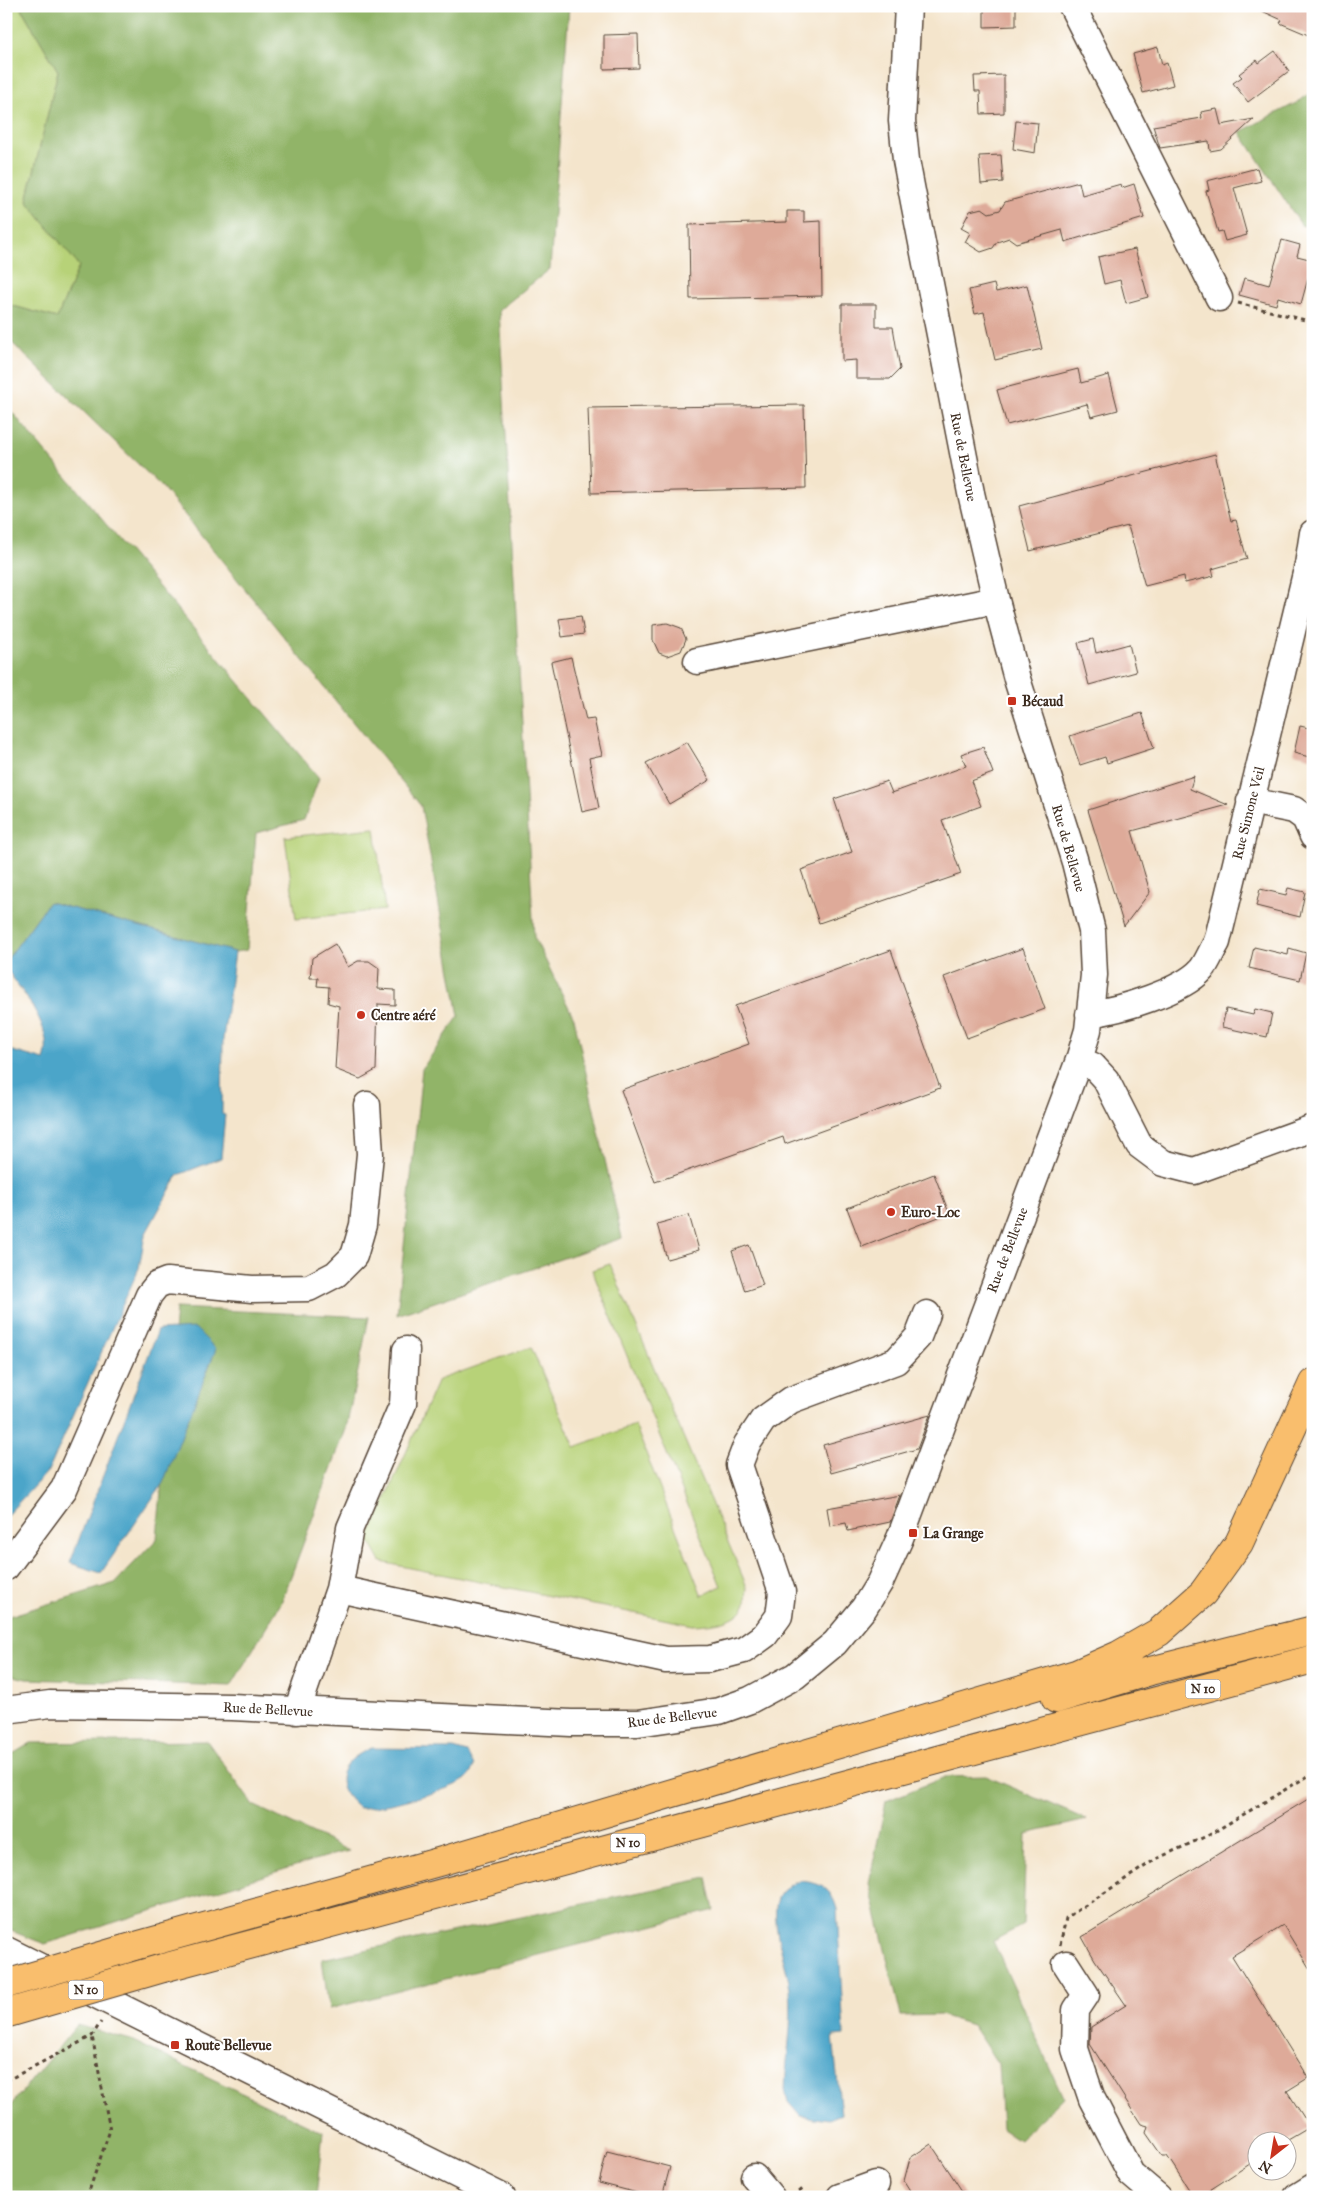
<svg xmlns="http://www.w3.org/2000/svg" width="1319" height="2203" font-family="'IM FELL Great Primer',serif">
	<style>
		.green { fill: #b7d278; stroke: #797e4b }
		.forest { fill: #91b468; stroke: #666f43 }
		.water { fill: #4ca5c9; stroke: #446874 }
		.building { fill: #deaa99 }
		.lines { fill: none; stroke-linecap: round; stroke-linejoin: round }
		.minor-casing { stroke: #574638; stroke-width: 29 }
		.highway-casing { stroke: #574638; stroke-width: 30 }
		.path { stroke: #574638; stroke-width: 3; stroke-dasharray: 4 4; stroke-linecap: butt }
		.minor { stroke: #fff; stroke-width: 26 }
		.highway { stroke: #f9be6d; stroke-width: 28 }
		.highway-bridge-casing { stroke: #574638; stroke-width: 30; stroke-linecap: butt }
		.highway-bridge { stroke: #f9be6d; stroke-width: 28 }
		.poi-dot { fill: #c8321e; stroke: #fff; stroke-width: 2 }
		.labels { text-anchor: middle; stroke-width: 4; stroke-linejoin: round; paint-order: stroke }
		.shield { fill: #fff; stroke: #766a62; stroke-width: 1 }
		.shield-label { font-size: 12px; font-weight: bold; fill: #3b2a1e }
		.street-label { font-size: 14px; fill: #3b2a1e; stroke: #fff }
		.poi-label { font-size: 14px; font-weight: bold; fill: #3b2a1e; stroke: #fff; text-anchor: start }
	</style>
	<rect width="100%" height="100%" fill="#fff"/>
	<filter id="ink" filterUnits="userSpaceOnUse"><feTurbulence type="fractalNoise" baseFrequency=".02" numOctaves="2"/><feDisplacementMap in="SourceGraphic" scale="10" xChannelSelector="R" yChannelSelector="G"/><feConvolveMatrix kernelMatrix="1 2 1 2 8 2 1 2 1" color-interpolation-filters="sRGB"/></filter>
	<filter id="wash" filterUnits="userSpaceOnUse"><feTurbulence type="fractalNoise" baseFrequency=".0096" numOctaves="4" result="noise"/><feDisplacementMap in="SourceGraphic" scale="20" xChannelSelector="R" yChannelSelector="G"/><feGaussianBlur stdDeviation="1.12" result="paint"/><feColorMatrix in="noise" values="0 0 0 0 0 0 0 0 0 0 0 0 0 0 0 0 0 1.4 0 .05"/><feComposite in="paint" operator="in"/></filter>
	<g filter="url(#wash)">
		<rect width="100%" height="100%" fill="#f4e5cc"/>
		<path class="green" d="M 6,6 L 20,6 L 58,71 L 27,201 L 79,266 L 57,318 L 6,304 Z
			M 375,828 L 385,910 L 296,919 L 285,837 Z
			M 610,1264 L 747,1587 C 746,1592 747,1599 746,1603 C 739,1623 710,1624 693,1625 L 381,1562 L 368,1539 L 438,1380 L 531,1347 L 575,1447 L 635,1425 L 702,1596 L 721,1586 L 592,1270 Z"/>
		<path class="forest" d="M 20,6 L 569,6 L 550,269 L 499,310 L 534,937 L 574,1018 L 622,1238 L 397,1315 L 422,1069 L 459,1016 L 421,806 L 163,488 L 6,337 L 6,304 L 57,318 L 79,266 L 27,201 L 58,71 Z
			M 1313,90 L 1313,224 L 1302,226 L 1240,132 L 1300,101 Z
			M 6,405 L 319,778 L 304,820 L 256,833 L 247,950 L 235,952 L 49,902 L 6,961 Z
			M 176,1308 L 369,1317 L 346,1429 L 281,1603 L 231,1686 L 26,1679 L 6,1674 L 6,1617 L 115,1583 L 157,1539 Z
			M 207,1741 L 253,1805 L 349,1851 L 324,1857 L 45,1944 L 6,1929 L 6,1758 L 31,1743 Z
			M 986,1776 L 1087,1820 L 1026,1834 L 1023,1925 L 993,1941 L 1063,2097 L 1019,2140 L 1002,2129 L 998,2064 L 972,2025 L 940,2015 L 901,2016 L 869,1883 L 886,1801 L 945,1777 Z
			M 707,1878 L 714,1910 L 329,2009 L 322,1959 Z
			M 77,2025 L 131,2040 L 323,2132 L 316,2197 L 6,2197 L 6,2111 Z"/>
		<path class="water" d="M 49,902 L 235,952 L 223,1039 L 222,1114 L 225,1115 L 221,1158 L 178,1175 L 145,1235 L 139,1268 L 49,1470 L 6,1516 L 6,1049 L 44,1060 C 55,1028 23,994 6,968 L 6,961 Z
			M 195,1328 L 216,1349 L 163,1483 L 101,1573 L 70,1563 L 158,1330 Z
			M 372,1748 L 454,1749 L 467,1753 L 474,1766 C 472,1770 470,1776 466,1779 C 451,1791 378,1809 359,1808 C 329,1784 339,1761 372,1748 Z
			M 800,1881 C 822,1883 831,1888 837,1909 L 844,2035 L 833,2036 L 841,2115 L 829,2120 L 800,2116 L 788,2102 L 785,2090 C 786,2057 793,2024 790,1990 C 787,1963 773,1935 776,1907 C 777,1892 788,1885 800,1881 Z"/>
		<g id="blocks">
			<path class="building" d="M 984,6 L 1016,6 L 1016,26 L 984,27 Z
				M 1251,6 L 1313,6 L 1313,37 L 1280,23 L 1282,20 Z
				M 638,34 L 639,68 L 604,69 L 604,35 Z
				M 1158,47 L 1162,65 L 1167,63 L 1173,85 L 1143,93 L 1133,54 Z
				M 1275,51 L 1289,71 L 1248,102 L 1233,83 L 1242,77 L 1239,74 L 1257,60 L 1259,63 Z
				M 1004,75 L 1004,113 L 981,114 L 980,91 L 975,91 L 974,76 Z
				M 1217,109 L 1221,125 L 1254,119 L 1221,149 L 1210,151 L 1209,141 L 1160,148 L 1153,126 L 1202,118 L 1201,112 Z
				M 1016,121 L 1038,123 L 1035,153 L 1013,149 Z
				M 1001,155 L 1003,182 L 981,184 L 979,156 Z
				M 1257,168 L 1261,181 L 1234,188 L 1247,235 L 1225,241 L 1222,231 L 1218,232 L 1206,191 L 1209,190 L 1207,181 Z
				M 1079,182 L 1082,195 L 1121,184 L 1122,188 L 1134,184 L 1144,218 L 1065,242 L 1062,230 L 1016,243 L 1009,238 L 997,242 L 993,248 L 981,252 L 965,242 L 970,233 L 961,228 L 970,211 L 982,208 L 989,213 L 1000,210 L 1005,202 Z
				M 787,211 L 804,211 L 804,222 L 821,221 L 822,296 L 690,299 L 689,225 L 787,222 Z
				M 1282,240 L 1300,245 L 1297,256 L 1313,260 L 1301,304 L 1278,297 L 1276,305 L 1239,295 L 1244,278 L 1269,285 Z
				M 1135,249 L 1148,297 L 1126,303 L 1120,280 L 1104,284 L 1098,257 Z
				M 994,284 L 996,292 L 1027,285 L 1042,349 L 995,360 L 984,312 L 975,314 L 969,290 Z
				M 842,304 L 876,304 L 876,327 L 893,327 L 900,369 L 890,379 L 856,379 L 856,360 L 842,361 Z
				M 1078,369 L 1081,383 L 1109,375 L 1118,410 L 1091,417 L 1087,404 L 1007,425 L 997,390 Z
				M 804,405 L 806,488 L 591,493 L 588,408 Z
				M 1215,454 L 1231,521 L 1236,520 L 1247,559 L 1212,569 L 1214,576 L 1185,583 L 1184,576 L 1145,586 L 1128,526 L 1030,551 L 1019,506 Z
				M 581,616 L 584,634 L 562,637 L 559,619 Z
				M 667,623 L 681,628 L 686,639 L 681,651 L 667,656 L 659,653 L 653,640 L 653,625 Z
				M 1093,639 L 1096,653 L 1129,644 L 1136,672 L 1089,685 L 1078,643 Z
				M 571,657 L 586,720 L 594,719 L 602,755 L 589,758 L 599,808 L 582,812 L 551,662 Z
				M 1142,713 L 1154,748 L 1107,763 L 1105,757 L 1080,765 L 1070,736 Z
				M 1300,726 L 1313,729 L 1313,758 L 1294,753 Z
				M 687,742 L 710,780 L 669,804 L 646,763 Z
				M 983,747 L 993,773 L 971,781 L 981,806 L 942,820 L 961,874 L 819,923 L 801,870 L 852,852 L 834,799 L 887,781 L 892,793 L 966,766 L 961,754 Z
				M 1194,776 L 1190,789 L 1228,805 L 1132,831 L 1150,892 L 1124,926 L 1088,810 Z
				M 1288,888 L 1305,892 L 1300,917 L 1256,906 L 1260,889 L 1286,895 Z
				M 335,944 L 348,967 L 358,961 L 369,961 L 379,968 L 378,989 L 395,990 L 395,1005 L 378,1004 L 376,1070 L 360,1079 L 335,1069 L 339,1006 L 328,1003 L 329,987 L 317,986 L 318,978 L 310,978 L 312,958 Z
				M 1254,947 L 1288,955 L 1289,948 L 1306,953 L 1300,980 L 1249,968 Z
				M 1023,948 L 1045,1009 L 967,1038 L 944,977 Z
				M 891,950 L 940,1088 L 785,1144 L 783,1137 L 655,1182 L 621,1090 L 749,1044 L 735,1006 Z
				M 1226,1009 L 1253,1015 L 1255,1009 L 1272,1013 L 1267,1037 L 1222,1027 Z
				M 934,1174 L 949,1213 L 862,1247 L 847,1208 Z
				M 689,1215 L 699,1250 L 667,1259 L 657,1224 Z
				M 749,1245 L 763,1285 L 745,1291 L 732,1251 Z
				M 930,1415 L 917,1449 L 831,1473 L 823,1445 Z
				M 900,1495 L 890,1522 L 848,1531 L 846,1523 L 830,1526 L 827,1508 Z
				M 1313,1796 L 1313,1974 L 1283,1925 L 1232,1956 L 1308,2078 L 1287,2091 L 1310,2127 L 1288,2140 L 1256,2140 L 1256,2160 L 1199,2197 L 1194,2197 L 1167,2156 L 1162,2156 L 1146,2133 L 1148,2126 L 1141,2124 L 1090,2044 L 1091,2027 L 1126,2005 L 1095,1960 L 1082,1937 Z
				M 931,2144 L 966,2197 L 914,2197 L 904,2181 L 910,2158 Z
				M 607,2151 L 670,2167 L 662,2197 L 653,2197 L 599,2183 Z"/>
		</g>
	</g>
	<g filter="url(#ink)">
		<use href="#blocks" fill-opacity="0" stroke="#574638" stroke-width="1"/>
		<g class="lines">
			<g class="minor-casing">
				<path id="minor" d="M 1072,6 L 1219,298
					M 697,661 L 996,600
					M 1250,801 L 1294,810 L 1305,818 L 1313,836
					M 1089,1014 C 1119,1010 1182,992 1202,969 C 1208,961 1212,950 1217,942 L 1308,565 L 1313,533
					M 1079,1060 L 1093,1066 L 1106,1080 L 1139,1145 L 1163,1163 L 1194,1171 L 1313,1128
					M 6,1567 L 64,1489 L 149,1295 L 157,1285 L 167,1281 L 252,1289 L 309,1288 L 336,1274 L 354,1256 L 363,1225 L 370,1154 L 367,1105
					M 339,1589 L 666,1660 L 710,1659 L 744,1650 L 765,1635 L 779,1616 L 782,1592 L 739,1465 L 747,1444 L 763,1420 L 791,1400 L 896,1361 L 918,1337 L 927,1314
					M 6,1710 L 50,1704 L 232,1707 L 571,1723 L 638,1723 L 719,1711 L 750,1700 L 795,1676 L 835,1643 L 864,1608 L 880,1582 L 900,1538 L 1079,1060 L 1088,1030 L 1094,975 L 1092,931 L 1075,862 L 1017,679 L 996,600 L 971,493 L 914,202 L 906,160 L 902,121 L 908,6
					M 297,1711 L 339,1589 L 350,1528 L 403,1404 L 406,1350
					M 6,1950 L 502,2197
					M 1066,1964 L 1086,1995 L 1076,2010 L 1075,2049 L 1092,2099 L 1131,2174 L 1158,2197
					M 754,2177 L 771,2197
					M 840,2197 L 876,2184
					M 1297,2197 L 1313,2187"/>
			</g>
			<g class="highway-casing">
				<path id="highway" d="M 1056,1699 L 1150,1671 L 1313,1630
					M 125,1949 L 442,1861 L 1076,1674 L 1119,1655 L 1159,1632 L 1203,1593 L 1239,1543 L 1313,1383
					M 163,1968 L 1313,1659"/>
			</g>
			<path class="path" d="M 1238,303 L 1313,322
				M 1060,1945 L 1066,1918 L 1156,1859 L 1209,1835 L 1313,1773
				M 6,2081 L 92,2036 L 101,2022
				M 87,2197 L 110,2130 L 92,2036
				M 793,2197 L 805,2187"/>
			<use href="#minor" class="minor"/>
			<use href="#highway" class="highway"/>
			<g class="highway-bridge-casing">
				<path id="highway-bridge" d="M 6,1984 L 125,1949
					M 8,2013 L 163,1968"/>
			</g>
			<use href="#highway-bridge" class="highway-bridge"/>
		</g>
	</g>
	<g class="poi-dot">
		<rect x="1007" y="696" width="10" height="10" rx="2.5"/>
		<circle cx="361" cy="1015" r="5"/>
		<circle cx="891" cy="1212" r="5"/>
		<rect x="908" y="1528" width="10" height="10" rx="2.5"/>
		<rect x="170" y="2040" width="10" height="10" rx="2.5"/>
	</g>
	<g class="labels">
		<g class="shield">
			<rect x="1185.5" y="1679.5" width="35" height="19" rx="4"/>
			<rect x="610.5" y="1833.5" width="35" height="19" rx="4"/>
			<rect x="68.5" y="1980.5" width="35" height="19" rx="4"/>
		</g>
		<g class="shield-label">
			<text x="1203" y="1693">N 10</text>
			<text x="628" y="1847">N 10</text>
			<text x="86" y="1994">N 10</text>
		</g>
		<g class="street-label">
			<text transform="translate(964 457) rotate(79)" y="5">Rue de Bellevue</text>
			<text transform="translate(1248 813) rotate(-76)" y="5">Rue Simone Veil</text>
			<text transform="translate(1069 848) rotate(74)" y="5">Rue de Bellevue</text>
			<text transform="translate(1007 1250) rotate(-69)" y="5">Rue de Bellevue</text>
			<text transform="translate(268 1709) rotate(3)" y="5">Rue de Bellevue</text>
			<text transform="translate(672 1717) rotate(-7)" y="5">Rue de Bellevue</text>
		</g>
		<g class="poi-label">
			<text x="1022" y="706">Bécaud</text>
			<text x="371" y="1020">Centre aéré</text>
			<text x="901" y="1217">Euro-Loc</text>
			<text x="923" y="1538">La Grange</text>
			<text x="185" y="2050">Route Bellevue</text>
		</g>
	</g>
	<rect width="1319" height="2203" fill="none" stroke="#fff" stroke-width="25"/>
	<g transform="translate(1272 2156) rotate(211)"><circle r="24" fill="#ffffff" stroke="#b1aaa5"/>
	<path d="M0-4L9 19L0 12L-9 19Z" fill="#c8321e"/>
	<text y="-8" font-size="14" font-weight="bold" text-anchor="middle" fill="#3b2a1e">N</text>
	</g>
</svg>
